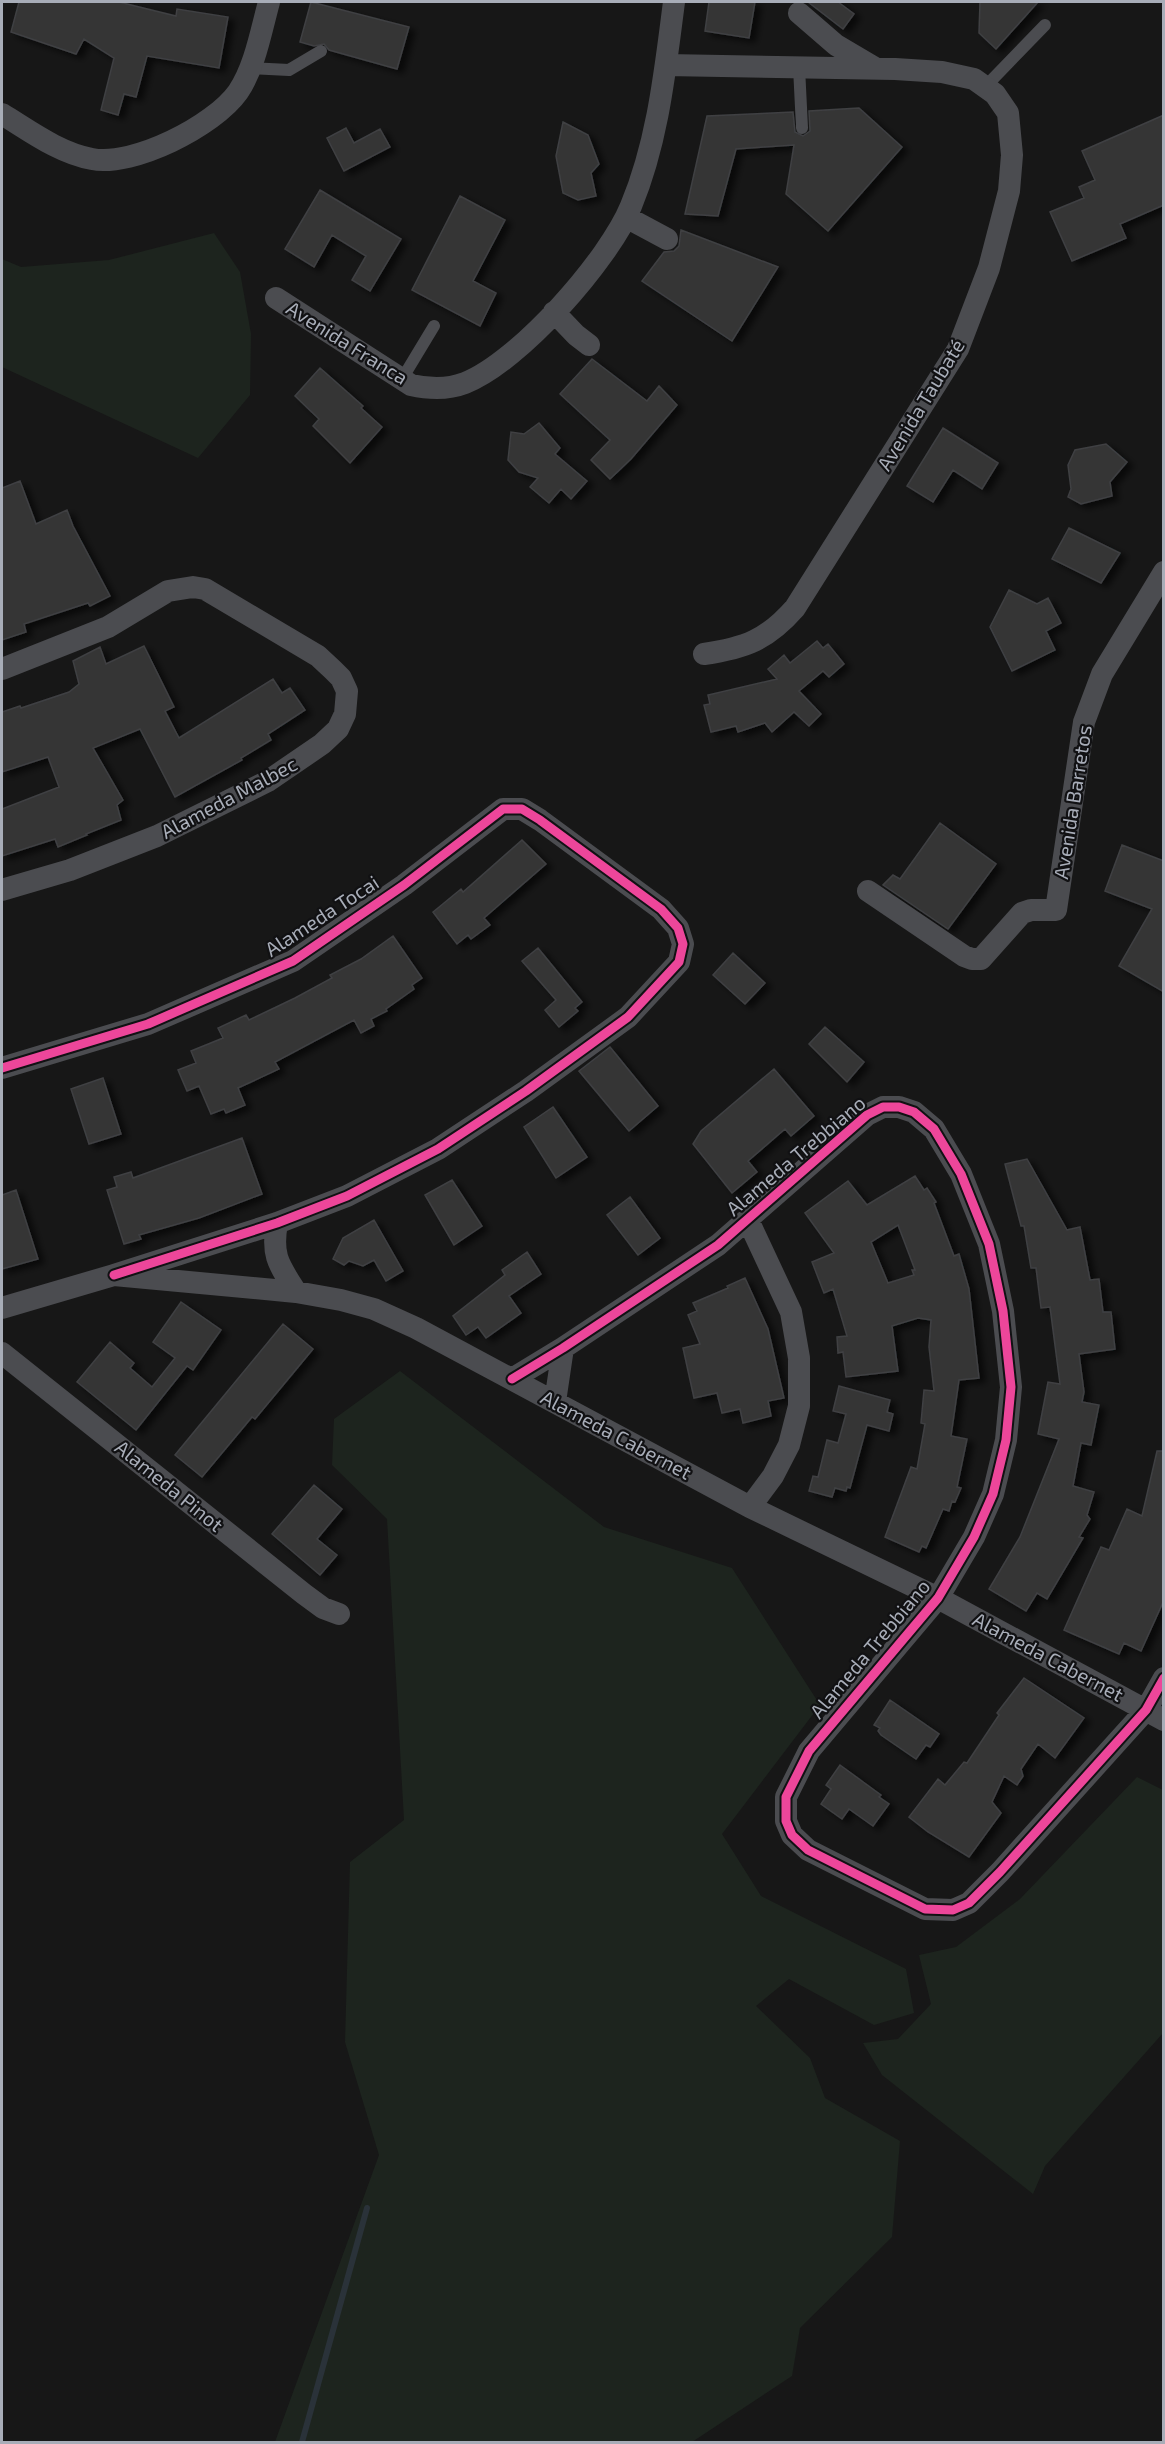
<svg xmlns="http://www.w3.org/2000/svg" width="1165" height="2444" font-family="'Exo 2',sans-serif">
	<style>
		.green { fill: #1d241e }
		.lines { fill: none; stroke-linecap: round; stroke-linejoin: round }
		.stream { stroke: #2a3239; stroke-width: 6 }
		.building { fill: #353536; stroke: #3f4043; stroke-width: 1.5; fill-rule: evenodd; filter: url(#shadow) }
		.lane { stroke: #4b4c50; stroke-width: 12 }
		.street { stroke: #4b4c50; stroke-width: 22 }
		.cycleway-casing { stroke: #111113; stroke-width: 13 }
		.cycleway { stroke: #ed469a; stroke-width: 9 }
		.labels { text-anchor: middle; stroke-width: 4.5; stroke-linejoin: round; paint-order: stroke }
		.street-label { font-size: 20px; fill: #a8adb8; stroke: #111113 }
	</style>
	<defs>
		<filter id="shadow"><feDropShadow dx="6" dy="4" stdDeviation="3" flood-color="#0009"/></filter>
	</defs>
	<rect width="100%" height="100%" fill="#171717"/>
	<path class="green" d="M 214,233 L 240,272 L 251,334 L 250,395 L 198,458 L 2,367 L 2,259 L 21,267 L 109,260 Z
		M 400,1371 L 604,1527 L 732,1568 L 820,1705 L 722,1834 L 761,1896 L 906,1969 L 914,2013 L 874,2025 L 789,1979 L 756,2006 L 810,2058 L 825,2098 L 900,2141 L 892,2237 L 800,2328 L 792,2376 L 692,2442 L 275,2442 L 379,2155 L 345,2042 L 350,1862 L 404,1820 L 387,1519 L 332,1465 L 334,1419 Z
		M 1137,1777 L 1163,1790 L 1163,2033 L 1045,2166 L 1033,2194 L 882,2075 L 863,2043 L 898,2039 L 931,2004 L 919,1955 L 956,1947 L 1020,1899 Z"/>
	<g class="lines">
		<path class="stream" d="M 302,2442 L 367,2208"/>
	</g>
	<path class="building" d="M 19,2 L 119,2 L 176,16 L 177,9 L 228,17 L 219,68 L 147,56 L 136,97 L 124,94 L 118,115 L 101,110 L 114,58 L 84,39 L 76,54 L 11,32 Z
		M 311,2 L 409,27 L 397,69 L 329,50 L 324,44 L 314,46 L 300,42 Z
		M 709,2 L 755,2 L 749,38 L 705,31 Z
		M 808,2 L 838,2 L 854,14 L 843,29 Z
		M 980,2 L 1038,2 L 996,49 L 979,33 Z
		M 859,108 L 902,147 L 828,231 L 786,194 L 794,145 L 736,149 L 718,216 L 685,214 L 707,116 L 793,112 L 795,132 L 803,136 L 810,131 L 809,111 Z
		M 1164,115 L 1164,205 L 1120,224 L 1126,238 L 1072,261 L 1050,212 L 1084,198 L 1079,187 L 1095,180 L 1082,151 Z
		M 563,122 L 588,135 L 599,164 L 591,173 L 596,196 L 578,200 L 563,193 L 556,156 Z
		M 346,128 L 354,143 L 380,129 L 390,147 L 344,171 L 327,138 Z
		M 320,190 L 401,239 L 370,291 L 352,280 L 366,256 L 332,235 L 314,267 L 285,249 Z
		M 460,196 L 505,220 L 473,281 L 496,293 L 480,326 L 412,290 Z
		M 681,230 L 778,267 L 732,341 L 642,281 L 664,252 L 674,251 L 679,246 Z
		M 592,359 L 647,401 L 659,386 L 677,405 L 631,459 L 610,479 L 591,460 L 610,440 L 560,394 Z
		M 320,368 L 363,406 L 361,408 L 382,427 L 350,463 L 313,426 L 319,419 L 295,396 Z
		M 539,423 L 560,448 L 555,454 L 587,481 L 571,499 L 561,489 L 549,503 L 530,487 L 538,478 L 519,472 L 508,460 L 511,432 L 524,434 Z
		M 943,428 L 998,463 L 982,489 L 953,470 L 933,502 L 907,486 Z
		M 1106,444 L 1127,462 L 1110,482 L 1112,496 L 1081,504 L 1068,497 L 1071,489 L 1068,465 L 1075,450 Z
		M 20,481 L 36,524 L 67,510 L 73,526 L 110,596 L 90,606 L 88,603 L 24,624 L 26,632 L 2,640 L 2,488 Z
		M 1069,528 L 1120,553 L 1101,583 L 1052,559 Z
		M 1009,590 L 1037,604 L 1048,598 L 1061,623 L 1046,631 L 1055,650 L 1012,671 L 990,627 Z
		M 817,641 L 823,648 L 828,644 L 844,664 L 829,677 L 823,671 L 799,691 L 821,714 L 809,726 L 794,712 L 772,732 L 765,723 L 738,732 L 736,726 L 711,732 L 704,705 L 710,704 L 708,695 L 777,679 L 768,669 L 784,655 L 790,663 Z
		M 144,646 L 174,707 L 165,711 L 179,738 L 273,679 L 282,693 L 290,688 L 305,710 L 268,734 L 271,740 L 241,758 L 242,760 L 175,797 L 140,729 L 93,748 L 123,800 L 117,805 L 121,820 L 86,834 L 87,835 L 58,847 L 55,839 L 2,856 L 2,809 L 59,787 L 48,757 L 2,772 L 2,712 L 20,706 L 21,708 L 69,692 L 79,684 L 73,661 L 100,647 L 106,664 Z
		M 940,823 L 996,864 L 948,929 L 883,885 L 893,875 L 900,879 Z
		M 522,840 L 546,864 L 484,918 L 490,925 L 471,939 L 468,935 L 457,944 L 433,912 L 461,889 L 463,892 Z
		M 1122,845 L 1164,861 L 1164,992 L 1119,966 L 1152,909 L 1105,891 Z
		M 393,936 L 422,978 L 412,985 L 414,989 L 386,1009 L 387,1011 L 371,1019 L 374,1026 L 361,1033 L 354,1020 L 275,1062 L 279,1069 L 238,1088 L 245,1105 L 226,1113 L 224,1109 L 211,1114 L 199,1086 L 187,1091 L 178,1070 L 196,1063 L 191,1051 L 223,1038 L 218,1028 L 246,1015 L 249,1020 L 295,998 L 332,978 L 330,975 L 361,959 Z
		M 538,948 L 582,1002 L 575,1008 L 578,1011 L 559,1027 L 545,1010 L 556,1000 L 522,961 Z
		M 733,953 L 765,983 L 745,1004 L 713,975 Z
		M 825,1027 L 864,1062 L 847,1082 L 809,1044 Z
		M 610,1047 L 658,1106 L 629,1131 L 579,1071 Z
		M 774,1069 L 814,1116 L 791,1136 L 785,1129 L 748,1161 L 757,1172 L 732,1193 L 693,1144 L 701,1131 Z
		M 103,1078 L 121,1134 L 89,1144 L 71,1089 Z
		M 553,1107 L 587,1157 L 556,1178 L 524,1127 Z
		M 242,1138 L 262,1194 L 199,1218 L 139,1235 L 141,1239 L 124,1244 L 107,1190 L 117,1187 L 114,1177 L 131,1172 L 133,1178 Z
		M 1027,1159 L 1067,1230 L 1080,1227 L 1090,1280 L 1099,1279 L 1103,1312 L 1111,1312 L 1115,1349 L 1079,1354 L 1084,1392 L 1082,1402 L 1099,1405 L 1091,1445 L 1081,1443 L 1073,1486 L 1094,1492 L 1087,1515 L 1090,1519 L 1079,1537 L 1083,1538 L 1047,1599 L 1037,1593 L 1026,1611 L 989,1589 L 1020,1537 L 1059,1439 L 1038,1434 L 1048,1382 L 1060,1384 L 1050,1307 L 1041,1308 L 1036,1268 L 1031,1268 L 1024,1226 L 1021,1226 L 1005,1164 Z
		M 915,1176 L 924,1190 L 927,1188 L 936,1202 L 934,1203 L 954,1256 L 959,1254 L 969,1289 L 979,1378 L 959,1380 L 951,1436 L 967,1439 L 957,1487 L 961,1488 L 955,1502 L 952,1501 L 949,1511 L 943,1509 L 926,1548 L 922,1546 L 919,1552 L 885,1537 L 911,1467 L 917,1469 L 925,1424 L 921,1423 L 924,1390 L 934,1391 L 929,1347 L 931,1320 L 918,1318 L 892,1326 L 898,1371 L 846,1377 L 843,1352 L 838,1353 L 837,1337 L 847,1336 L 833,1289 L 824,1293 L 812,1262 L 834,1253 L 805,1213 L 848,1181 L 867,1205 ZM 898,1225 L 915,1270 L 912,1270 L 914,1275 L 888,1283 L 871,1242 Z
		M 452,1180 L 482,1226 L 454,1245 L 425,1195 Z
		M 16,1190 L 38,1259 L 2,1269 L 2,1195 Z
		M 630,1197 L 660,1238 L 638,1255 L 607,1215 Z
		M 374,1220 L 403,1271 L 386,1281 L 374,1260 L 363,1266 L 349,1261 L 344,1265 L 333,1259 L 343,1238 Z
		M 527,1252 L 541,1274 L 509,1296 L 521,1313 L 486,1338 L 478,1327 L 466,1335 L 453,1316 L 505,1275 L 502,1270 Z
		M 745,1278 L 768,1329 L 784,1398 L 768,1401 L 771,1416 L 743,1423 L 740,1409 L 722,1413 L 717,1393 L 694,1398 L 683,1348 L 700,1344 L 688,1315 L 697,1311 L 693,1303 L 728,1288 L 727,1286 Z
		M 181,1302 L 221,1330 L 193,1370 L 187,1366 L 136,1430 L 77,1382 L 110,1342 L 134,1363 L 130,1368 L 152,1387 L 175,1358 L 153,1342 Z
		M 283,1324 L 313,1349 L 255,1419 L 252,1417 L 202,1477 L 175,1455 Z
		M 839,1386 L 890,1400 L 887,1412 L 893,1414 L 889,1431 L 867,1425 L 850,1488 L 847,1487 L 846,1491 L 835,1488 L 832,1497 L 809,1491 L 813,1476 L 818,1477 L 827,1440 L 838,1443 L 846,1414 L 833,1411 Z
		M 1157,1451 L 1164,1451 L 1164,1600 L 1141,1651 L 1124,1643 L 1119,1654 L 1064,1630 L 1101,1547 L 1109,1550 L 1127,1509 L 1142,1516 Z
		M 314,1485 L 342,1509 L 317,1539 L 337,1555 L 320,1575 L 272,1534 Z
		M 1024,1678 L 1084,1718 L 1055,1758 L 1038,1744 L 1021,1769 L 1023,1776 L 1017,1785 L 1004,1776 L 992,1802 L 1001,1813 L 969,1857 L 928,1832 L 909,1817 L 938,1779 L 945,1785 L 964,1762 L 967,1763 L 999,1715 L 997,1713 Z
		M 890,1700 L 939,1734 L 930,1747 L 926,1745 L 916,1759 L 881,1735 L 878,1731 L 880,1728 L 874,1725 Z
		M 840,1765 L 881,1795 L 879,1797 L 889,1804 L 873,1826 L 849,1809 L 842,1819 L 821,1804 L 831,1789 L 826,1785 Z"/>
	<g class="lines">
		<path class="lane" d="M 799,67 L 802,128
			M 249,68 L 289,70 L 321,51
			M 985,87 L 1045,25
			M 402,379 L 434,326"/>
		<path class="street" d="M 799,13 L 836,45 L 875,68
			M 666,65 L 895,69 L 942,72 L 974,79 L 995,94 L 1008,113 L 1012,155 L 1009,191 L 989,268 L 958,349 L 795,608 C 767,640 745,648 704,654
			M 2,114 C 30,131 59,153 92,159 C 133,167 214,126 238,92 C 255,67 261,31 269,2
			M 626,217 L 667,239
			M 276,298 L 411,385 C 429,389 447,390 465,383 C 519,362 609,260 631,206 C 658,141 665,71 674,2
			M 554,312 L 576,335 L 589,345
			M 2,669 L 108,627 L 168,591 L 193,587 L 205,589 L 318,656 L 333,670 L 341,678 L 347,691 L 345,714 L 338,729 L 322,744 L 268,781 L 157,836 L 70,870 L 2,890
			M 868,891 L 964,956 L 972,959 L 981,959 L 1022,913 L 1031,910 L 1056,910 L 1084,722 L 1102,674 L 1164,572
			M 2,1068 L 148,1024 L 293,961 L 404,885 L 503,809 L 522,809 L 540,820 L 661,909 L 678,928 L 683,944 L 679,962 L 628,1017 L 526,1091 L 438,1149 L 347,1196 L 277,1223 L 114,1275
			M 748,1220 L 791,1312 L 799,1358 L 799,1406 L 789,1445 L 773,1476 L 750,1507
			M 277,1223 C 271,1256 279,1265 296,1292
			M 2,1308 L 114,1275 L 296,1292 L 341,1300 L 374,1309 L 416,1328 L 750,1507 L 938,1598 L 1164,1720
			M 2,1353 L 304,1594 L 323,1608 L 339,1614
			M 512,1379 L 563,1348 L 718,1245 L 867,1115 L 883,1107 L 899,1107 L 914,1112 L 934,1129 L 961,1174 L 989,1244 L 1003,1311 L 1011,1387 L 1006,1440 L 993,1494 L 974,1537 L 938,1598 L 809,1751 L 786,1797 L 786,1821 L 792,1835 L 808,1850 L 925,1909 L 953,1910 L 969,1903 L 1000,1872 L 1146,1710 L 1164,1678
			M 555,1402 L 563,1348"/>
		<g class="cycleway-casing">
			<path id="cycleway" d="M 2,1068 L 148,1024 L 293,961 L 404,885 L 503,809 L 522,809 L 540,820 L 661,909 L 678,928 L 683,944 L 679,962 L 628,1017 L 526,1091 L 438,1149 L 347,1196 L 277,1223 L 114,1275
				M 512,1379 L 563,1348 L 718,1245 L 867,1115 L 883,1107 L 899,1107 L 914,1112 L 934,1129 L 961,1174 L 989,1244 L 1003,1311 L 1011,1387 L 1006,1440 L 993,1494 L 974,1537 L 938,1598 L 809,1751 L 786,1797 L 786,1821 L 792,1835 L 808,1850 L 925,1909 L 953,1910 L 969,1903 L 1000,1872 L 1146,1710 L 1164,1678"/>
		</g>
		<use href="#cycleway" class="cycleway"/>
	</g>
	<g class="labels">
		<g class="street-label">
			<text transform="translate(347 343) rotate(32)" y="7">Avenida Franca</text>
			<text transform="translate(921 405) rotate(-59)" y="7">Avenida Taubaté</text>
			<text transform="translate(229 798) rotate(-28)" y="7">Alameda Malbec</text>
			<text transform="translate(1073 802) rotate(-81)" y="7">Avenida Barretos</text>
			<text transform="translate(322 916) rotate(-33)" y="7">Alameda Tocai</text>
			<text transform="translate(796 1156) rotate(-40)" y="7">Alameda Trebbiano</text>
			<text transform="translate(616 1435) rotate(28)" y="7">Alameda Cabernet</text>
			<text transform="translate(169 1486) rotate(39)" y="7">Alameda Pinot</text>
			<text transform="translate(870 1649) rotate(-50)" y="7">Alameda Trebbiano</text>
			<text transform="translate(1048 1657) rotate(28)" y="7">Alameda Cabernet</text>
		</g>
	</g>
	<rect width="1165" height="2444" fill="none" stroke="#a8adb8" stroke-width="6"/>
</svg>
